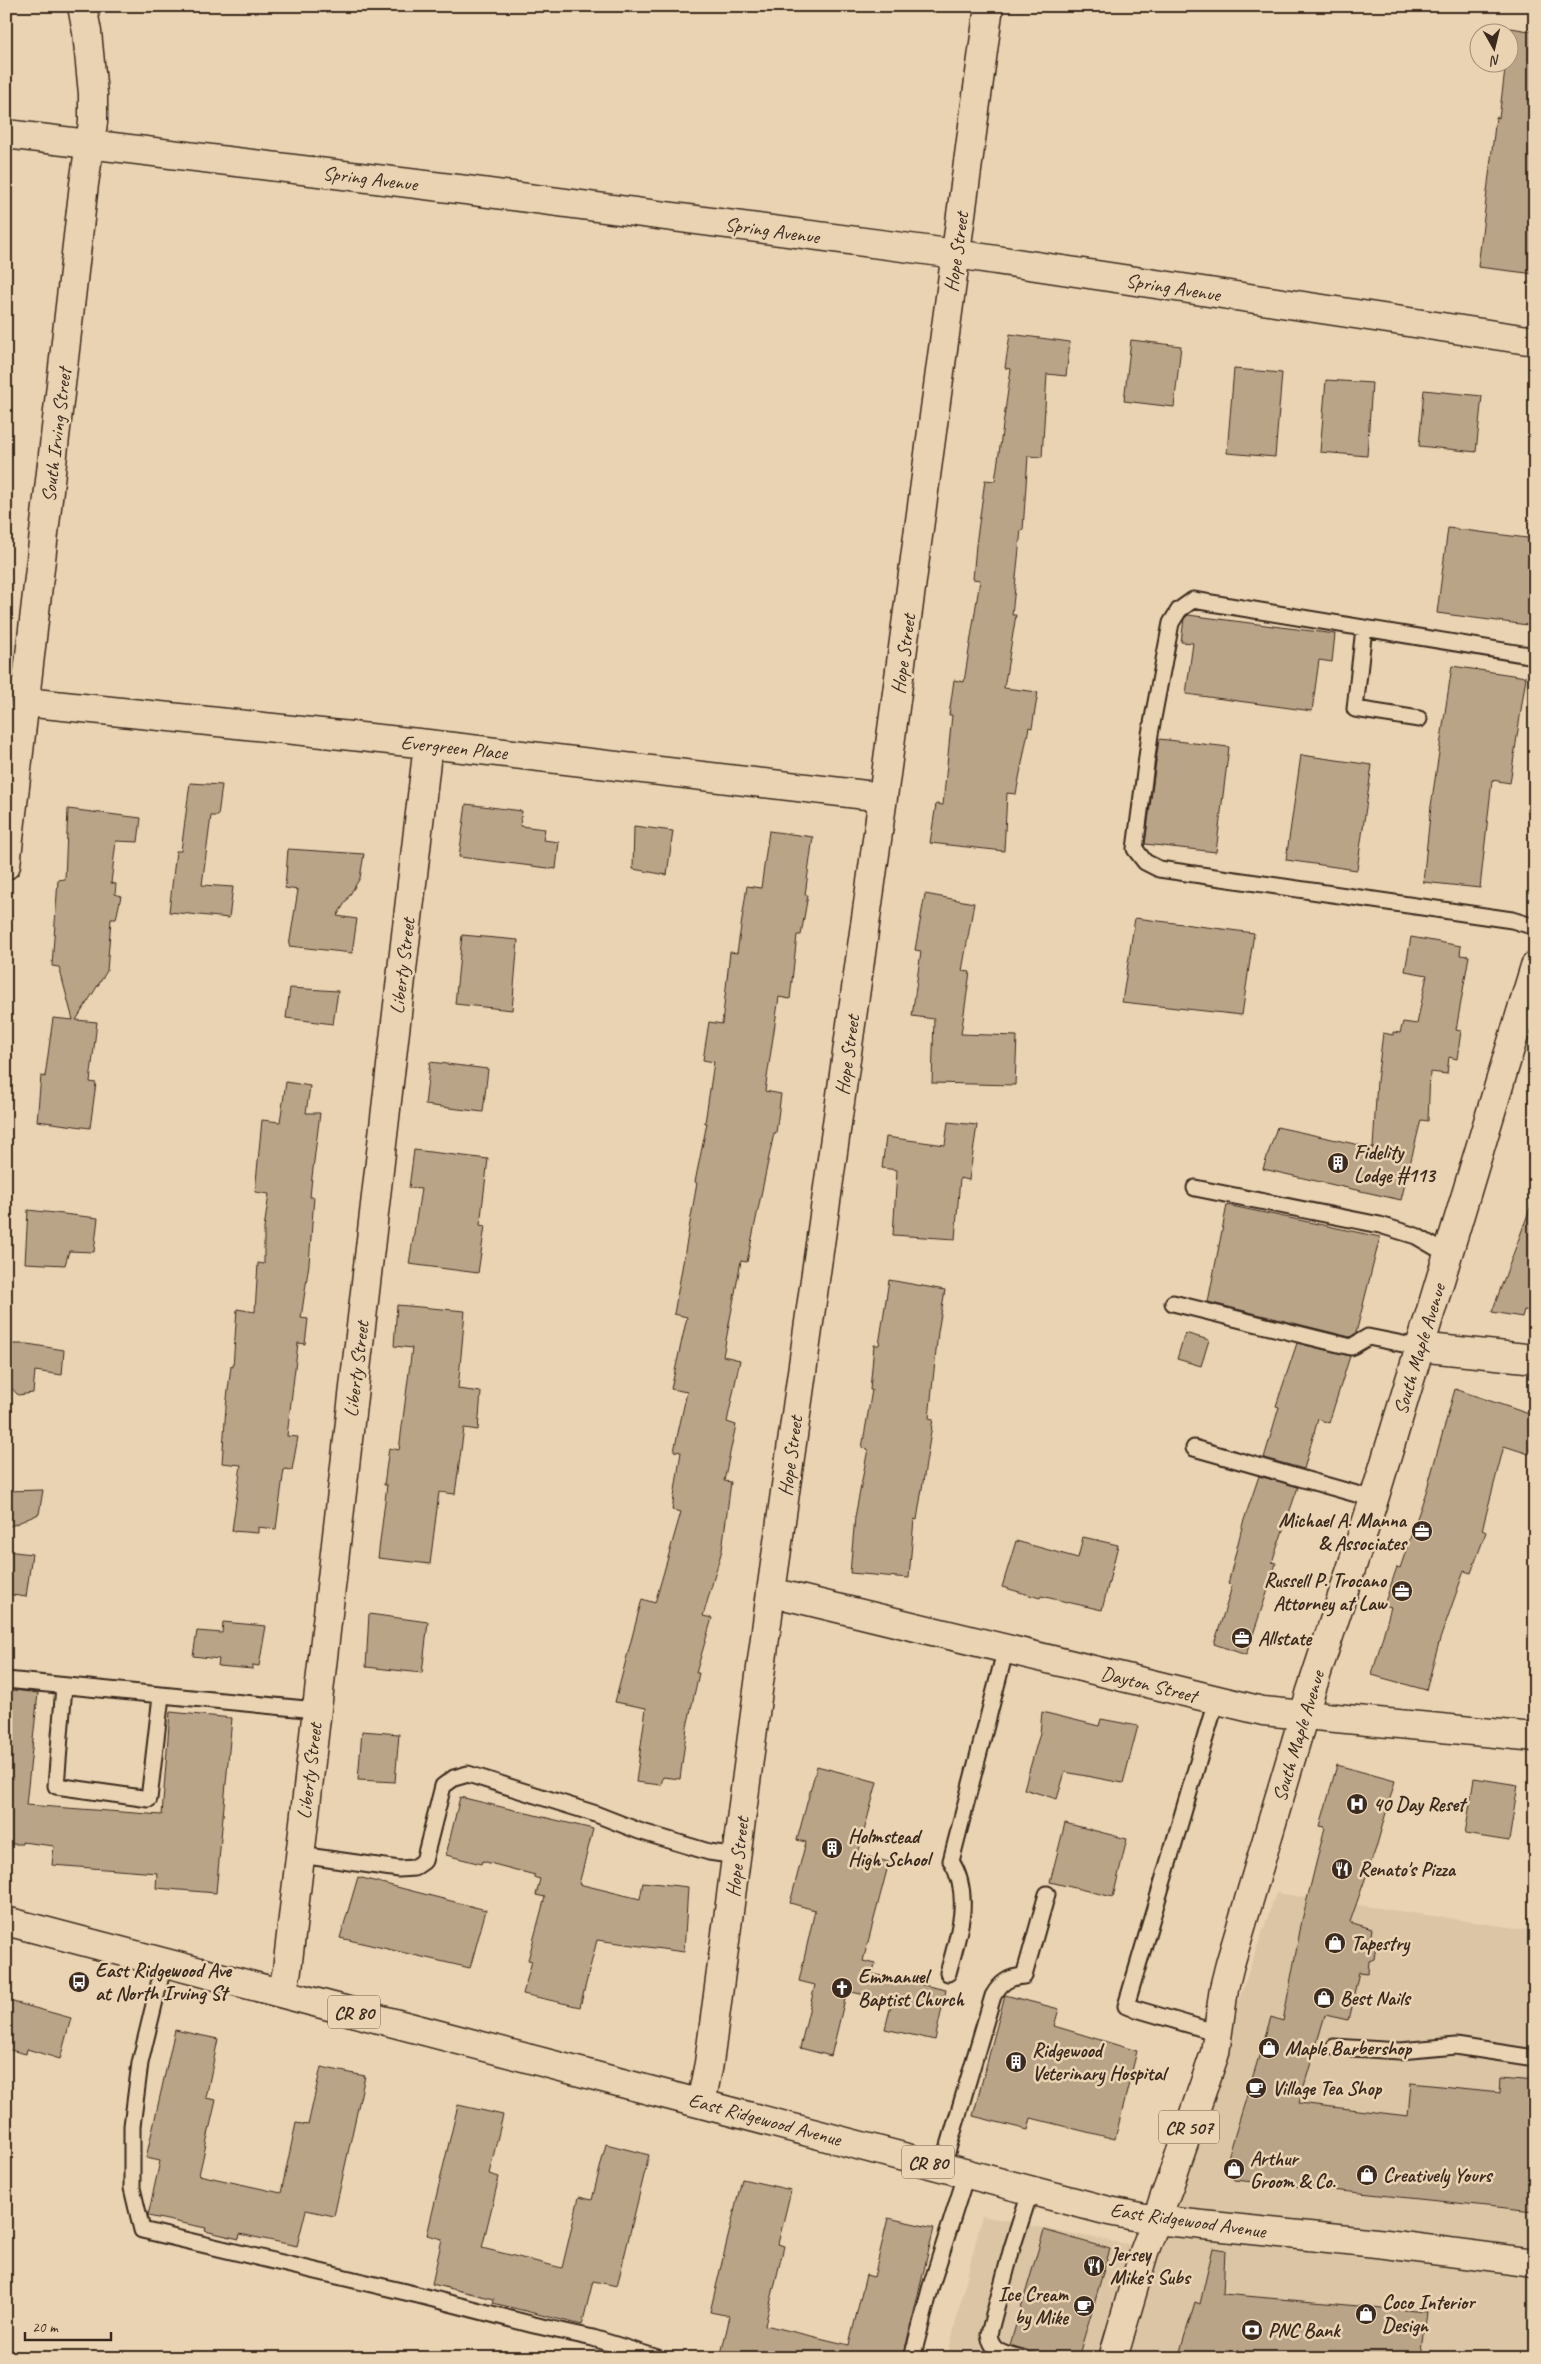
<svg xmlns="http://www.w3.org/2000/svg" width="1541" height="2364" font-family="Caveat,sans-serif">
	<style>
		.built { fill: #dbc5a5 }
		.building { fill: #b9a488; stroke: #3b2a1e }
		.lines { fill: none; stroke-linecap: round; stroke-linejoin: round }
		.service-casing { stroke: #3b2a1e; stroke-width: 19 }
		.minor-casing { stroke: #3b2a1e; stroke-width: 31 }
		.tertiary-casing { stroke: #3b2a1e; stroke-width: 31 }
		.primary-casing { stroke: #3b2a1e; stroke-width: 31 }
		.service { stroke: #ead3b2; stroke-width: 15 }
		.minor { stroke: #ead3b2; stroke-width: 28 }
		.tertiary { stroke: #ead3b2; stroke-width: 28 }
		.primary { stroke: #ead3b2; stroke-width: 28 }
		.labels { text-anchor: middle; stroke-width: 5; stroke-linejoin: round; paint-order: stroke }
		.shield { fill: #ead3b2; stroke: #705d4a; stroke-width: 1 }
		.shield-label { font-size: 19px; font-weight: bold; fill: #3b2a1e }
		.street-label { font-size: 20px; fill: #3b2a1e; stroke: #ead3b2 }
		.poi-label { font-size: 20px; font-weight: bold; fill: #3b2a1e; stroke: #ead3b2; text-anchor: start }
	</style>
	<rect width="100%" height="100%" fill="#ead3b2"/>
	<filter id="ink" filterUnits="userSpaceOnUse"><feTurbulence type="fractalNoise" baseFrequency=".02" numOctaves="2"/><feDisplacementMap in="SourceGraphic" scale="10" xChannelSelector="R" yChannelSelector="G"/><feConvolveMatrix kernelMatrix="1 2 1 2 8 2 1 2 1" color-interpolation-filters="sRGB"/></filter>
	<g filter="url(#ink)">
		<path class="built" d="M 1276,1893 L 1535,1931 L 1535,2358 L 947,2358 L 982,2216 L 1152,2249 Z"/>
		<path class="building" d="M 1511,28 L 1535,32 L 1535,274 L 1478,267 L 1496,117 L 1499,118 L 1506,62 L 1508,62 Z
			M 1010,334 L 1070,342 L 1066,376 L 1047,374 L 1042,457 L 1028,456 L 1023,530 L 1021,530 L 1012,615 L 1016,615 L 1004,688 L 1038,692 L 1032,728 L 1029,727 L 1016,794 L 1007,793 L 1004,851 L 930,843 L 936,804 L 943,805 L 952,715 L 949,715 L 954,680 L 964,682 L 980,580 L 973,579 L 976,545 L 985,480 L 995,481 L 1011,369 L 1005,368 Z
			M 1131,340 L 1181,346 L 1174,407 L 1124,401 Z
			M 1234,369 L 1282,373 L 1275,457 L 1227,453 Z
			M 1326,380 L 1372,383 L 1367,456 L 1320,452 Z
			M 1424,390 L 1482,396 L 1476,452 L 1419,446 Z
			M 1448,528 L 1535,539 L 1535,626 L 1437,613 Z
			M 1188,615 L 1335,634 L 1332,662 L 1319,660 L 1312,711 L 1186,694 L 1193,643 L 1181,642 L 1184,619 Z
			M 1452,666 L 1526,677 L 1510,783 L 1492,780 L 1480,888 L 1423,882 L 1431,806 Z
			M 1159,739 L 1229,747 L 1216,852 L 1145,844 Z
			M 1301,755 L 1372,765 L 1357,870 L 1286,860 Z
			M 190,783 L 222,785 L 218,816 L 211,816 L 202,885 L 233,887 L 229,918 L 169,912 L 176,851 L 181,851 Z
			M 466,804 L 522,811 L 520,826 L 545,829 L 543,840 L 559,842 L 556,869 L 459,857 Z
			M 68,809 L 141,818 L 138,842 L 116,841 L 111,883 L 116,884 L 115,894 L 121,896 L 116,919 L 111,919 L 107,971 L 76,1020 L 97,1022 L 90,1082 L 96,1083 L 90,1128 L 37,1121 L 41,1076 L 45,1077 L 53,1018 L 73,1020 L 59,967 L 52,966 L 58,880 L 65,879 Z
			M 634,826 L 673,831 L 667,875 L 633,869 Z
			M 769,831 L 813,837 L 805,895 L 808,895 L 801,935 L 797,935 L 790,999 L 779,997 L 765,1091 L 781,1094 L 776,1133 L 774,1133 L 747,1262 L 741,1261 L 723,1356 L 740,1360 L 727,1422 L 736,1425 L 724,1481 L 731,1482 L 722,1550 L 703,1616 L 712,1618 L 696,1673 L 699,1673 L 687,1727 L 680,1779 L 663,1777 L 661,1785 L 636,1782 L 646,1708 L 615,1702 L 642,1599 L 655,1603 L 681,1512 L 672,1510 L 681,1452 L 674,1451 L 687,1392 L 671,1389 L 687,1317 L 674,1314 L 697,1183 L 695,1182 L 707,1123 L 705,1123 L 714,1062 L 703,1060 L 709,1022 L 722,1024 L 730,952 L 737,953 L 747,886 L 761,888 Z
			M 288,849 L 364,854 L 360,878 L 337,916 L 357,919 L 352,953 L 289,946 L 298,890 L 285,888 Z
			M 925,894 L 974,903 L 962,971 L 970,972 L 961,1034 L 1017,1036 L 1015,1085 L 932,1083 L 934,1019 L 912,1016 L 921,951 L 915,950 Z
			M 1135,918 L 1254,933 L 1242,1015 L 1122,1002 Z
			M 462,935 L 518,940 L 512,1010 L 455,1004 Z
			M 1411,937 L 1461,946 L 1460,955 L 1469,956 L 1456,1030 L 1461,1031 L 1457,1059 L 1449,1057 L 1447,1074 L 1430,1072 L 1428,1121 L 1421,1120 L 1401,1200 L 1263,1169 L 1277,1127 L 1373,1148 L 1377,1081 L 1383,1033 L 1393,1035 L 1393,1032 L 1400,1033 L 1403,1022 L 1417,1024 L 1427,975 L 1405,971 Z
			M 290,988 L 338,991 L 333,1024 L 286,1018 Z
			M 430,1062 L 488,1069 L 483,1112 L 425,1105 Z
			M 286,1082 L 310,1086 L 306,1113 L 320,1113 L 312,1177 L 310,1197 L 314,1197 L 309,1264 L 301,1318 L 308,1319 L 305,1344 L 298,1343 L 287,1436 L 298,1437 L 292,1470 L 284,1469 L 276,1529 L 258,1527 L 258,1533 L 232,1531 L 241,1465 L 222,1463 L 226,1407 L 231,1366 L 233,1367 L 237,1309 L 255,1312 L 258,1263 L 264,1264 L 264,1229 L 269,1194 L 255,1192 L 262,1120 L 280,1122 Z
			M 948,1122 L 977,1125 L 969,1180 L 960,1178 L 955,1239 L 893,1235 L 897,1170 L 882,1168 L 886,1137 L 945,1145 Z
			M 414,1150 L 488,1159 L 480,1225 L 485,1226 L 478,1273 L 409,1264 L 421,1189 L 409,1188 Z
			M 1532,1203 L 1535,1203 L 1535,1312 L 1524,1310 L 1522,1317 L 1492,1312 Z
			M 1227,1205 L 1380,1237 L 1356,1333 L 1350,1337 L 1208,1302 Z
			M 28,1210 L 98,1218 L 94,1252 L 69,1251 L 65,1265 L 25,1263 Z
			M 889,1280 L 945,1290 L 938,1332 L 929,1418 L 933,1419 L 917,1520 L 914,1519 L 909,1578 L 850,1573 L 855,1517 L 868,1449 L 862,1448 L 872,1390 L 870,1390 L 874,1345 L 879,1345 Z
			M 397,1305 L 465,1311 L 458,1389 L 481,1392 L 478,1430 L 464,1428 L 455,1494 L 439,1492 L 430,1564 L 378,1558 L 387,1485 L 384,1485 L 389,1448 L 399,1450 L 412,1348 L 394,1346 Z
			M 1185,1333 L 1209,1340 L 1201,1366 L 1177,1359 Z
			M 1297,1343 L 1350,1356 L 1329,1423 L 1318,1419 L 1304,1469 L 1264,1458 L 1279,1407 L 1276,1406 Z
			M 6,1344 L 28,1344 L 64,1350 L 62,1375 L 35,1371 L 33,1393 L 18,1395 L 6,1382 Z
			M 1455,1389 L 1535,1416 L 1535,1437 L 1529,1454 L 1504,1446 L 1482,1530 L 1486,1532 L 1471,1573 L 1464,1571 L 1440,1639 L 1426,1690 L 1372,1675 L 1391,1607 L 1384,1605 L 1397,1567 L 1400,1568 L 1426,1492 Z
			M 1259,1476 L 1298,1487 L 1272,1562 L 1276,1563 L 1269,1587 L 1246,1655 L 1214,1644 L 1229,1597 L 1232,1585 L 1228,1584 L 1243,1523 Z
			M 43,1490 L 39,1514 L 6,1528 L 6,1491 Z
			M 1083,1537 L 1118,1545 L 1102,1610 L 1041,1596 L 1040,1598 L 1002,1587 L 1016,1541 L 1078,1558 Z
			M 6,1551 L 32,1554 L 26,1597 L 6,1594 Z
			M 369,1614 L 428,1622 L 422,1673 L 366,1667 Z
			M 223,1622 L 266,1626 L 259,1666 L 253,1665 L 253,1669 L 218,1666 L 219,1659 L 193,1656 L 197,1631 L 222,1633 Z
			M 6,1689 L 38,1693 L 26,1805 L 162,1815 L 170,1712 L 232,1718 L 216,1893 L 156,1888 L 157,1873 L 52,1865 L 54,1846 L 22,1842 L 22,1844 L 6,1844 Z
			M 1042,1712 L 1099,1726 L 1101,1719 L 1138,1726 L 1123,1783 L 1065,1772 L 1057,1799 L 1024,1789 L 1040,1733 Z
			M 362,1731 L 399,1734 L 395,1782 L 358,1780 Z
			M 1337,1765 L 1395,1781 L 1376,1848 L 1350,1922 L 1372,1929 L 1370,1941 L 1376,1945 L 1374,1959 L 1369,1961 L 1368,1973 L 1359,1972 L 1348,2020 L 1325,2015 L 1299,2103 L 1408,2116 L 1411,2083 L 1500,2092 L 1501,2078 L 1535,2081 L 1535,2211 L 1234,2180 L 1226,2164 L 1271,2017 L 1283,2021 L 1302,1920 L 1325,1827 L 1320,1826 Z
			M 817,1766 L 877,1782 L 858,1854 L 889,1862 L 863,1961 L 875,1964 L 873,1974 L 946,1990 L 935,2040 L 885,2029 L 892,2001 L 847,1991 L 831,2056 L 800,2048 L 815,1985 L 799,1981 L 815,1910 L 790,1903 L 806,1842 L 797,1840 Z
			M 1474,1778 L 1518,1785 L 1509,1841 L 1465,1834 Z
			M 460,1797 L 593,1829 L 579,1884 L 640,1899 L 643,1882 L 688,1887 L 684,1952 L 597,1940 L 580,2007 L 523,1994 L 532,1961 L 528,1960 L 545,1897 L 536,1895 L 540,1879 L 533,1877 L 535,1875 L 482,1861 L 481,1864 L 446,1855 Z
			M 1065,1823 L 1127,1839 L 1113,1897 L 1050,1882 Z
			M 358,1877 L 486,1910 L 470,1968 L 340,1938 Z
			M 1005,1995 L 1059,2009 L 1054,2026 L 1137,2051 L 1115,2139 L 1031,2118 L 1028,2130 L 973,2116 Z
			M 6,2000 L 71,2018 L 60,2059 L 27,2049 L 26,2054 L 6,2049 Z
			M 175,2030 L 218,2039 L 206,2098 L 216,2100 L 199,2175 L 281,2193 L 296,2123 L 308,2125 L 321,2067 L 365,2076 L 334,2216 L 306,2210 L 297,2246 L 240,2234 L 239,2239 L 205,2231 L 206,2228 L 148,2216 L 160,2161 L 146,2158 Z
			M 458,2105 L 503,2115 L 489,2174 L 499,2177 L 482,2248 L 562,2268 L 579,2197 L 592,2200 L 606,2144 L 649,2155 L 617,2286 L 593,2281 L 582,2325 L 493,2303 L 494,2299 L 432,2284 L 442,2239 L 427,2235 Z
			M 742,2179 L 791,2190 L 778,2244 L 784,2246 L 765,2325 L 849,2345 L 866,2275 L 874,2277 L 888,2218 L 934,2228 L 903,2358 L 720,2358 L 730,2316 L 710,2312 Z
			M 1044,2230 L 1110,2249 L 1078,2358 L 1050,2358 L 1010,2345 Z
			M 1213,2248 L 1225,2250 L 1223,2294 L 1427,2312 L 1421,2358 L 1178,2358 L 1195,2302 L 1200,2304 Z"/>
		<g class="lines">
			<g class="service-casing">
				<path id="service" d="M 1364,628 L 1355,709 L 1419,719
					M 1535,656 L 1193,600 L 1179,610 L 1171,623 L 1150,734 L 1135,849 L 1145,862 L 1159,869 L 1512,920 L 1535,927
					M 1195,1188 L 1380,1225 L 1416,1236 L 1447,1254
					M 1173,1303 L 1351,1347 L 1368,1337 L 1418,1347
					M 1194,1448 L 1374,1499
					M 6,1680 L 316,1710
					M 64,1686 L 56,1786 L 149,1799 L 161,1696
					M 1216,1701 L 1126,2006 L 1218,2033
					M 300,1855 L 399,1869 L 414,1868 L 424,1861 L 443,1786 L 454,1778 L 468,1774 L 593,1813 L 639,1831 L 709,1852 L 737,1856
					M 164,1963 L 140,2063 L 132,2126 L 132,2188 L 142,2230 L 418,2295 L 534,2325 L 593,2338 L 658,2358
					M 948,1973 C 958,1936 973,1896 951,1861 L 1006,1648
					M 1334,2047 L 1400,2051 L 1456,2046 L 1535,2058
					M 943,2166 L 993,1996 C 1001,1982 1009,1977 1024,1976 L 1047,1894
					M 912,2358 L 931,2286 L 967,2172
					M 1022,2358 C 1006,2354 991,2352 989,2334 L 1012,2248 L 1031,2189"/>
			</g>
			<g class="minor-casing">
				<path id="minor" d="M 6,134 L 466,190 L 956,254 L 1535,341
					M 25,702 L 428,744 L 883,797
					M 6,865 L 84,184 L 93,122 L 93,94 L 87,32 L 82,6
					M 1418,1347 L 1535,1359
					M 771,1592 L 1263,1711 L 1535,1737
					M 282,1993 L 287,1970 L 428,744
					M 701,2103 L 709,2063 L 771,1592 L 883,797 L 989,6"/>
			</g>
			<g class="tertiary-casing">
				<path id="tertiary" d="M 1155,2220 L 1386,2244 L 1535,2263"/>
			</g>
			<g class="primary-casing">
				<path id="primary" d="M 6,1921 L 1109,2211 L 1155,2220
					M 1113,2358 L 1144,2252 L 1170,2183 L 1215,2053 L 1224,1988 L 1230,1964 L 1311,1691 L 1374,1499 L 1535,966"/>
			</g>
			<use href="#service" class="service"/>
			<use href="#minor" class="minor"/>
			<use href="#tertiary" class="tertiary"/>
			<use href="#primary" class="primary"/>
		</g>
	</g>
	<defs>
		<g id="building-disc" transform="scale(1.125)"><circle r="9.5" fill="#3b2a1e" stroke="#ead3b2"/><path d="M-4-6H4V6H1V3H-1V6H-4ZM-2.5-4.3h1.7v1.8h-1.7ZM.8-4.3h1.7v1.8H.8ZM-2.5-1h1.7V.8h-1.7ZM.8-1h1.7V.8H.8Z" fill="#fff"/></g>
		<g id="office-disc" transform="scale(1.125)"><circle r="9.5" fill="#3b2a1e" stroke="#ead3b2"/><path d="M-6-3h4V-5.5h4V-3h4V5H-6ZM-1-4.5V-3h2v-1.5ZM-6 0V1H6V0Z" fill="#fff"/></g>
		<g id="hospital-disc" transform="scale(1.125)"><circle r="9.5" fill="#3b2a1e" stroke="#ead3b2"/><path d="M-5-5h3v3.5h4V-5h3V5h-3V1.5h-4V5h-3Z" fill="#fff"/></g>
		<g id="restaurant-disc" transform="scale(1.125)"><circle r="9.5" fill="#3b2a1e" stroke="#ead3b2"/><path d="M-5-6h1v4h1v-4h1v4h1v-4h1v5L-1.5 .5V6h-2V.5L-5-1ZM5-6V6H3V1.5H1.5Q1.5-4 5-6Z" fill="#fff"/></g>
		<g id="shop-disc" transform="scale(1.125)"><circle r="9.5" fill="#3b2a1e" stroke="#ead3b2"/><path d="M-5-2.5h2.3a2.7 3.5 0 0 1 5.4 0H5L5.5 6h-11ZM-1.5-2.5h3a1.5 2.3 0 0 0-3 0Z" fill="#fff"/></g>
		<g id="bus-disc" transform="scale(1.125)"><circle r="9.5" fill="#3b2a1e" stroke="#ead3b2"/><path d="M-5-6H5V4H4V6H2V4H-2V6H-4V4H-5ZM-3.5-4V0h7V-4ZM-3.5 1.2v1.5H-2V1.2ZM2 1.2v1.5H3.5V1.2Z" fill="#fff"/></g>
		<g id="church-disc" transform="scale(1.125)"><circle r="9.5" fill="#3b2a1e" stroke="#ead3b2"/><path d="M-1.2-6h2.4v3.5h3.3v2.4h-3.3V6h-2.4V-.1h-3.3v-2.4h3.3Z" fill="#fff"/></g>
		<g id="cafe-disc" transform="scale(1.125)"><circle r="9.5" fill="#3b2a1e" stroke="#ead3b2"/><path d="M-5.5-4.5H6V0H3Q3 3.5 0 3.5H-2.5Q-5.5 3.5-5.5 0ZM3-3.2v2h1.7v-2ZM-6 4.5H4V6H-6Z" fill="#fff"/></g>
		<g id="bank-disc" transform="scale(1.125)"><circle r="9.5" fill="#3b2a1e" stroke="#ead3b2"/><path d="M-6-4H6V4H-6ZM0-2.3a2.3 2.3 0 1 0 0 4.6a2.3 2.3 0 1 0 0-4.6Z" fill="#fff"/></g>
	</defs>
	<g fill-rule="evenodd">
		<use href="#building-disc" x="1338" y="1163"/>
		<use href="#office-disc" x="1422" y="1531"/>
		<use href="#office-disc" x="1402" y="1591"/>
		<use href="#office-disc" x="1242" y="1638"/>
		<use href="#hospital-disc" x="1357" y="1804"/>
		<use href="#building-disc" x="832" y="1848"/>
		<use href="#restaurant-disc" x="1342" y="1869"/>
		<use href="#shop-disc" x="1335" y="1943"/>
		<use href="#bus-disc" x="79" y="1982"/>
		<use href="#church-disc" x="842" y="1988"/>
		<use href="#shop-disc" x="1324" y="1998"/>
		<use href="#shop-disc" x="1269" y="2048"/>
		<use href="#building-disc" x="1016" y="2062"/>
		<use href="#cafe-disc" x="1256" y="2088"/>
		<use href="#shop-disc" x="1234" y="2169"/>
		<use href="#shop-disc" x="1367" y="2175"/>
		<use href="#restaurant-disc" x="1094" y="2266"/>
		<use href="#cafe-disc" x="1084" y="2306"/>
		<use href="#shop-disc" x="1366" y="2314"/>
		<use href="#bank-disc" x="1252" y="2330"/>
	</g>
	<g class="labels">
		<g class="shield">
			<rect x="328" y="1995.5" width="52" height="33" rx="4"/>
			<rect x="1159" y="2110.5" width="60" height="33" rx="4"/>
			<rect x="902" y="2145.5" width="52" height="33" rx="4"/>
		</g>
		<g class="shield-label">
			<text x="354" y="2019">CR 80</text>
			<text x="1189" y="2134">CR 507</text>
			<text x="928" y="2169">CR 80</text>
		</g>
		<g class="street-label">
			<text transform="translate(370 178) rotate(7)" y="7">Spring Avenue</text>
			<text transform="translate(772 230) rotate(8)" y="7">Spring Avenue</text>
			<text transform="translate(956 252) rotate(-82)" y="7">Hope Street</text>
			<text transform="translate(1173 287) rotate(9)" y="7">Spring Avenue</text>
			<text transform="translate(56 435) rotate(-83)" y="7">South Irving Street</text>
			<text transform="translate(903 654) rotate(-82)" y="7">Hope Street</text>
			<text transform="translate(454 747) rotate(6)" y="7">Evergreen Place</text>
			<text transform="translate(402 966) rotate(-83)" y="7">Liberty Street</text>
			<text transform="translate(847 1055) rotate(-82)" y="7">Hope Street</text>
			<text transform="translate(1419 1349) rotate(-73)" y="7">South Maple Avenue</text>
			<text transform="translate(356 1369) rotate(-83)" y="7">Liberty Street</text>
			<text transform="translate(790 1456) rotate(-82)" y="7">Hope Street</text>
			<text transform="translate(1149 1684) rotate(14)" y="7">Dayton Street</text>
			<text transform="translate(1298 1736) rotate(-73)" y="7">South Maple Avenue</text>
			<text transform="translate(309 1771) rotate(-83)" y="7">Liberty Street</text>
			<text transform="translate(737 1857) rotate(-83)" y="7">Hope Street</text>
			<text transform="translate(765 2119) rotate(15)" y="7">East Ridgewood Avenue</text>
			<text transform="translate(1188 2220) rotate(8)" y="7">East Ridgewood Avenue</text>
		</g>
		<g class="poi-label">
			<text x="1354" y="1159">Fidelity<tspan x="1354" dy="23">Lodge #113</tspan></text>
			<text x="1406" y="1527" text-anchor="end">Michael A. Manna<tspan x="1406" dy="23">&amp; Associates</tspan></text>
			<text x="1386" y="1587" text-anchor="end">Russell P. Trocano<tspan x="1386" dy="23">Attorney at Law</tspan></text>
			<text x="1258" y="1645">Allstate</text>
			<text x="1373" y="1811">40 Day Reset</text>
			<text x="848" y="1843">Holmstead<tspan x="848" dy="23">High School</tspan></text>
			<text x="1358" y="1876">Renato's Pizza</text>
			<text x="1351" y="1950">Tapestry</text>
			<text x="95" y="1977">East Ridgewood Ave<tspan x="95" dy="23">at North Irving St</tspan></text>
			<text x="858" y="1983">Emmanuel<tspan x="858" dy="23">Baptist Church</tspan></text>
			<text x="1340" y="2005">Best Nails</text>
			<text x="1285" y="2055">Maple Barbershop</text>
			<text x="1032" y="2057">Ridgewood<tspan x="1032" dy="23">Veterinary Hospital</tspan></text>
			<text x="1272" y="2095">Village Tea Shop</text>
			<text x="1250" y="2165">Arthur<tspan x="1250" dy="23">Groom &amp; Co.</tspan></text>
			<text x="1383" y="2182">Creatively Yours</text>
			<text x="1110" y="2261">Jersey<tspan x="1110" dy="23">Mike's Subs</tspan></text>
			<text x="1068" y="2301" text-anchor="end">Ice Cream<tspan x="1068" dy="23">by Mike</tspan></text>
			<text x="1382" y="2309">Coco Interior<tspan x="1382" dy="23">Design</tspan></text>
			<text x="1268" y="2337">PNC Bank</text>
		</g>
	</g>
	<rect width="1541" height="2364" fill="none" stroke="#ead3b2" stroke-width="25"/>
	<rect x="12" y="12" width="1516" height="2339" fill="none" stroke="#3b2a1e" stroke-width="2" filter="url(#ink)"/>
	<g transform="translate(1494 48) rotate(172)"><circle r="24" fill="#ead3b2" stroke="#a48f77"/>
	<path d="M0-4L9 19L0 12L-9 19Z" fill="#3b2a1e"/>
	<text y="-8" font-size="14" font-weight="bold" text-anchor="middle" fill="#3b2a1e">N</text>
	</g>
	<path d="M25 2332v8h86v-8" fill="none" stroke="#3b2a1e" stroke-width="2.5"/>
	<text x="32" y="2332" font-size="15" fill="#3b2a1e" stroke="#ead3b2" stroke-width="4" paint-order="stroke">20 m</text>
</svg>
